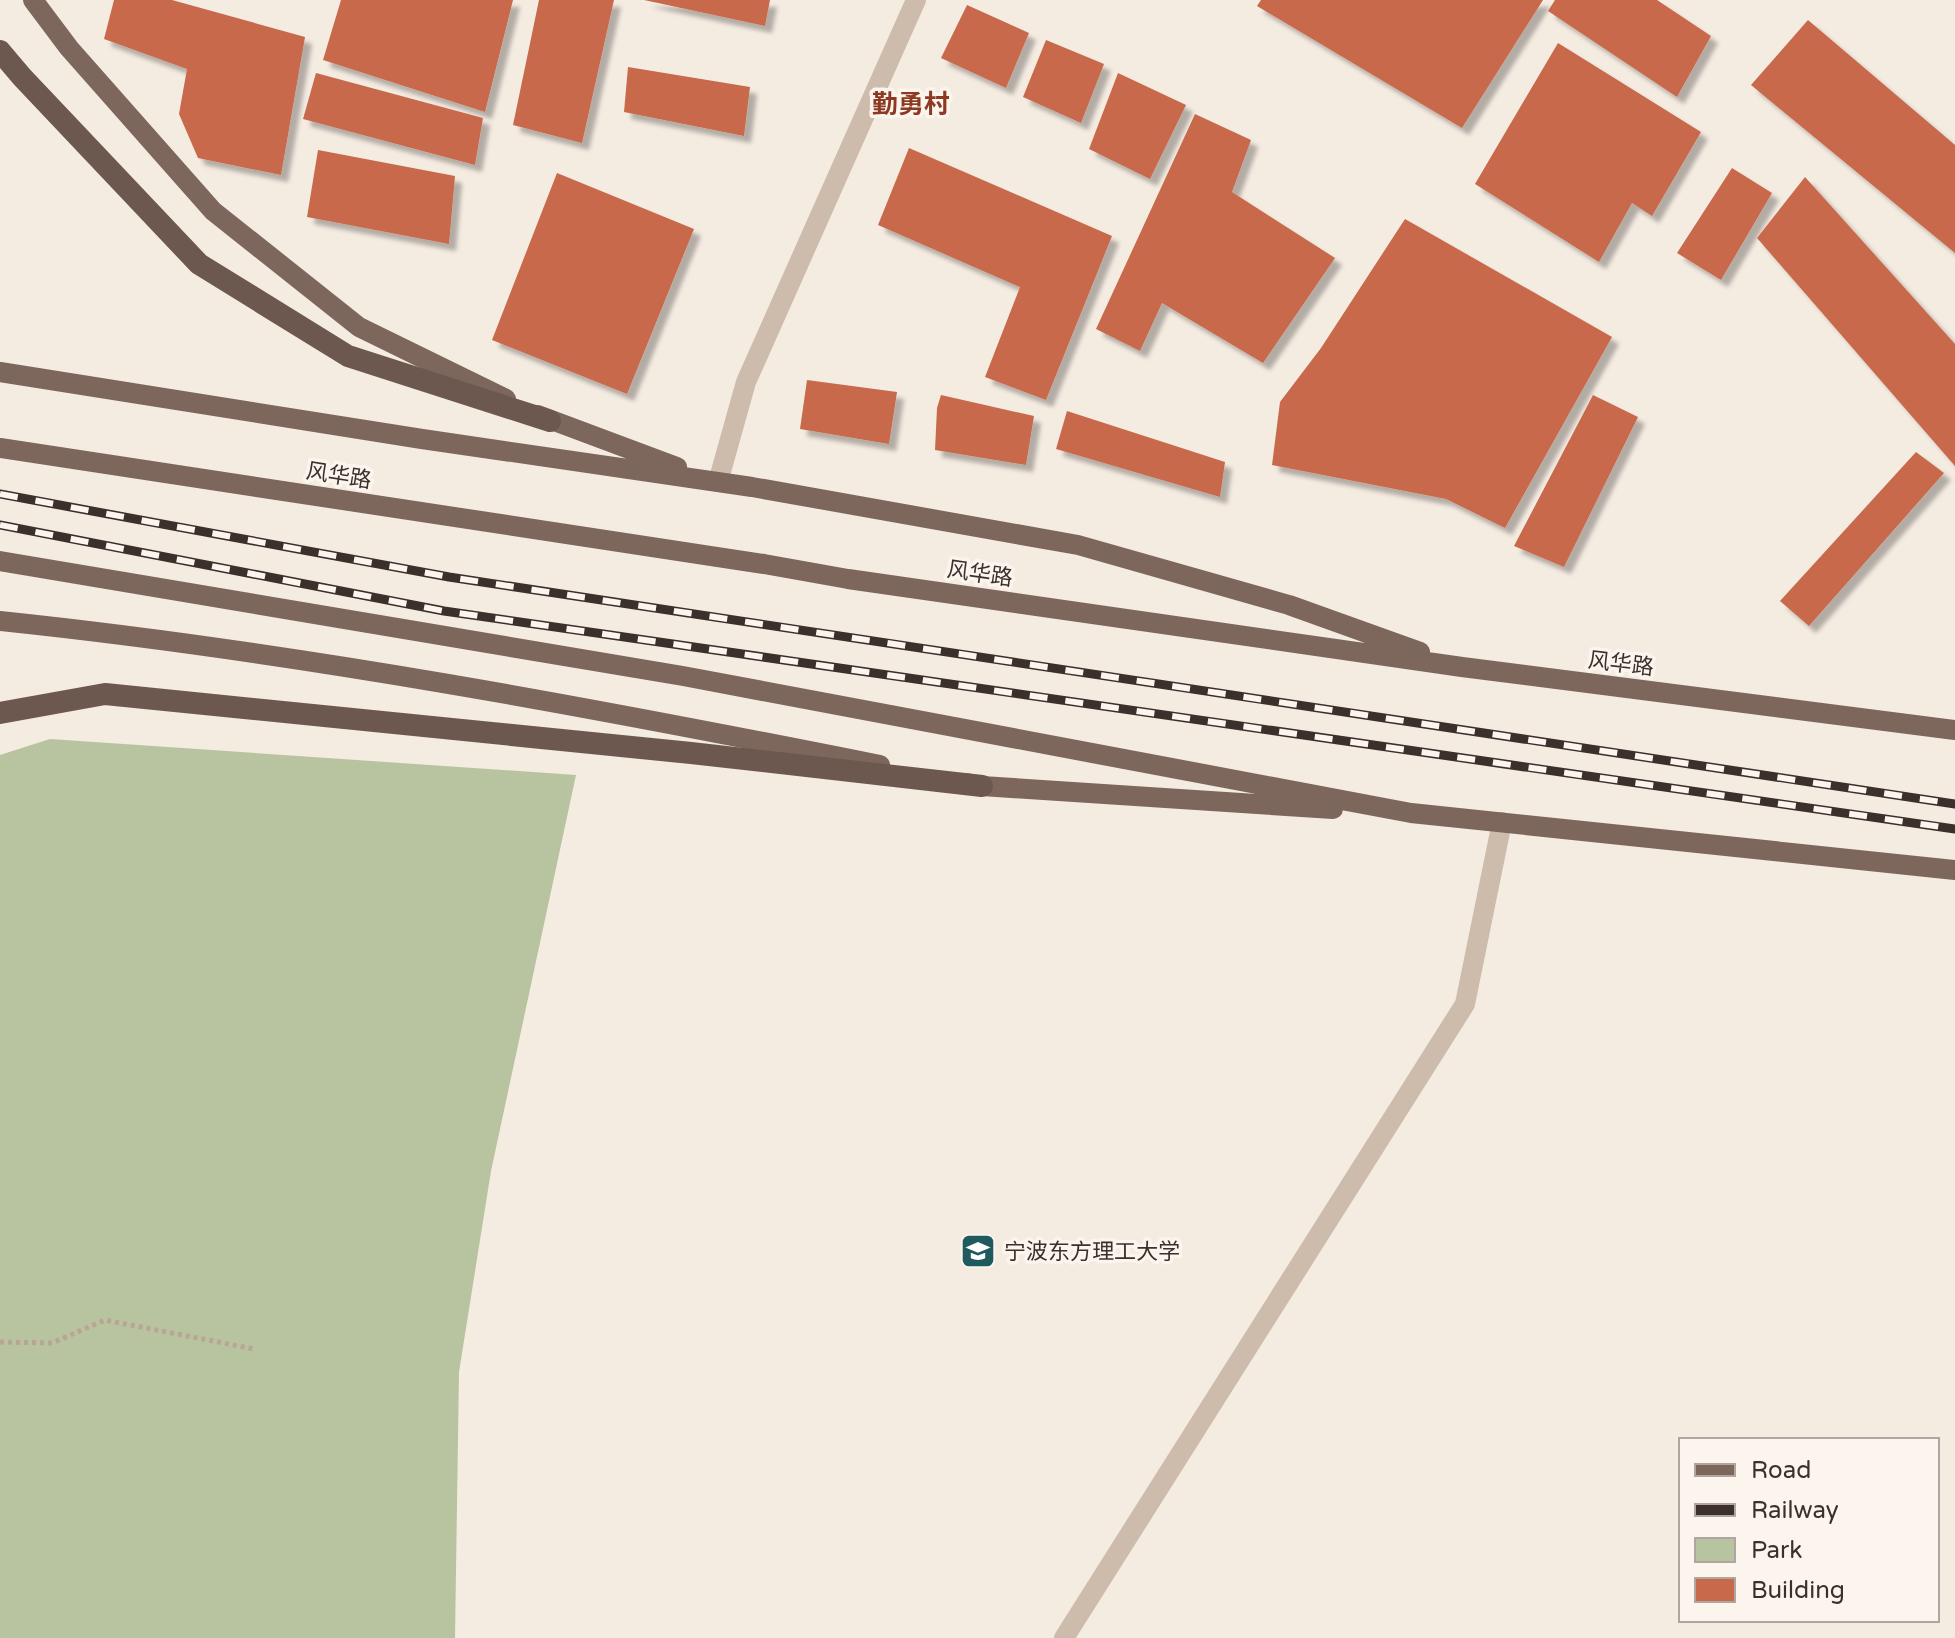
<svg xmlns="http://www.w3.org/2000/svg" width="1955" height="1638" font-family="'Varela Round','Noto Sans SC',sans-serif">
	<style>
		.green { fill: #b8c4a0 }
		.building { fill: #c8694b; filter: url(#shadow) }
		.lines { fill: none; stroke-linecap: round; stroke-linejoin: round }
		.path { stroke: #b9a596; stroke-width: 5; stroke-dasharray: 4 4; stroke-linecap: butt }
		.minor { stroke: #cdbbac; stroke-width: 20 }
		.tertiary { stroke: #cdbbac; stroke-width: 20 }
		.primary { stroke: #7d675c; stroke-width: 20 }
		.trunk { stroke: #6c584f; stroke-width: 22 }
		.rail-casing { stroke: #3b302b; stroke-width: 9 }
		.rail { stroke: #fbf5ee; stroke-width: 6; stroke-dasharray: 18; stroke-linecap: butt }
		.labels { text-anchor: middle; stroke-width: 7; stroke-linejoin: round; paint-order: stroke }
		.street-label { font-size: 22px; fill: #3b302b; stroke: #fbf5ee }
		.poi-label { font-size: 22px; fill: #3b302b; stroke: #fbf5ee; text-anchor: start }
		.quarter-label { font-size: 26px; font-weight: bold; fill: #8c3b22; stroke: #fbf5ee }
	</style>
	<defs>
		<filter id="shadow"><feDropShadow dx="7" dy="7" stdDeviation="2" flood-color="#0004"/></filter>
	</defs>
	<rect width="100%" height="100%" fill="#f4ebe1"/>
	<path class="green" d="M 50,739 L 576,775 L 491,1171 L 459,1372 L 455,1638 L 0,1638 L 0,755 Z"/>
	<path class="building" d="M 114,0 L 172,0 L 305,37 L 281,175 L 198,158 L 179,114 L 187,69 L 104,39 Z
		M 341,0 L 513,0 L 485,112 L 323,60 Z
		M 539,0 L 614,0 L 582,143 L 513,125 Z
		M 644,0 L 770,0 L 765,26 Z
		M 1261,0 L 1543,0 L 1462,128 L 1257,6 Z
		M 1555,0 L 1657,0 L 1711,36 L 1677,97 L 1548,11 Z
		M 967,5 L 1029,33 L 1006,88 L 941,58 Z
		M 1808,20 L 1955,145 L 1955,253 L 1751,85 Z
		M 1046,40 L 1104,64 L 1081,123 L 1023,97 Z
		M 1558,43 L 1701,132 L 1652,216 L 1632,203 L 1599,262 L 1475,184 Z
		M 628,67 L 750,87 L 744,136 L 624,112 Z
		M 316,73 L 483,118 L 475,165 L 303,119 Z
		M 1118,73 L 1186,105 L 1150,179 L 1089,149 Z
		M 1195,114 L 1251,140 L 1232,192 L 1335,258 L 1263,363 L 1162,303 L 1140,351 L 1096,329 Z
		M 909,148 L 1112,236 L 1046,400 L 985,377 L 1020,287 L 878,225 Z
		M 318,150 L 455,176 L 449,244 L 307,217 Z
		M 1732,168 L 1772,193 L 1721,280 L 1677,253 Z
		M 557,173 L 694,229 L 627,394 L 492,340 Z
		M 1805,177 L 1955,344 L 1955,466 L 1757,238 Z
		M 1405,219 L 1612,337 L 1505,528 L 1446,499 L 1272,465 L 1280,402 L 1321,348 Z
		M 807,380 L 897,392 L 889,444 L 800,429 Z
		M 941,395 L 1034,416 L 1026,465 L 935,450 L 937,408 Z
		M 1593,395 L 1638,417 L 1564,567 L 1514,546 Z
		M 1067,411 L 1225,462 L 1220,497 L 1056,449 Z
		M 1916,452 L 1944,473 L 1809,626 L 1780,601 Z"/>
	<g class="lines">
		<path class="path" d="M 0,1342 L 52,1343 L 105,1320 L 254,1349"/>
		<path class="minor" d="M 1064,1638 L 1465,1004 L 1502,822"/>
		<path class="tertiary" d="M 718,482 L 746,382 L 916,0"/>
		<path class="primary" d="M 33,0 L 69,48 L 213,211 L 359,327 L 506,399
			M 0,372 L 422,439 L 752,487 L 1078,545 L 1289,605 L 1420,652
			M 538,415 L 677,467
			M 0,448 L 764,564 L 848,579 L 1462,667 L 1955,730
			M 0,561 L 683,676 L 1411,813 L 1955,870
			M 0,621 C 296,652 589,707 880,765
			M 966,783 L 982,786 L 1333,809"/>
		<path class="trunk" d="M 0,51 L 22,77 L 199,264 L 348,356 L 550,421
			M 0,713 L 105,694 L 691,753 L 982,786"/>
		<g class="rail-casing">
			<path id="rail" d="M 0,494 L 449,577 L 1955,804
				M 0,525 L 444,611 L 1955,829"/>
		</g>
		<use href="#rail" class="rail"/>
	</g>
	<defs>
		<g id="university-square" transform="scale(1.8)"><rect x="-9" y="-9" width="18" height="18" rx="4" fill="#1f5a5e" stroke="#fbf5ee"/><path d="M0-5L7-2L0 1L-7-2ZM-4 1L0 2.5L4 1V4Q0 6-4 4Z" fill="#fff"/></g>
	</defs>
	<g fill-rule="evenodd">
		<use href="#university-square" x="978" y="1251"/>
	</g>
	<g class="labels">
		<g class="street-label">
			<text transform="translate(339 475) rotate(9)" y="8">风华路</text>
			<text transform="translate(980 573) rotate(8)" y="8">风华路</text>
			<text transform="translate(1621 663) rotate(7)" y="8">风华路</text>
		</g>
		<g class="poi-label">
			<text x="1004" y="1259">宁波东方理工大学</text>
		</g>
		<g class="quarter-label">
			<text x="911" y="113">勤勇村</text>
		</g>
	</g>
	<rect x="1679" y="1438" width="260" height="184" fill="#fbf5ee" stroke="#aea6a0" stroke-width="2"/>
	<rect x="1695" y="1464" width="40" height="12" fill="#7d675c" stroke="#aea6a0" stroke-width="2"/>
	<text x="1751" y="1478" font-size="24" fill="#3b302b">Road</text>
	<rect x="1695" y="1504" width="40" height="12" fill="#3b302b" stroke="#aea6a0" stroke-width="2"/>
	<text x="1751" y="1518" font-size="24" fill="#3b302b">Railway</text>
	<rect x="1695" y="1538" width="40" height="24" fill="#b8c4a0" stroke="#aea6a0" stroke-width="2"/>
	<text x="1751" y="1558" font-size="24" fill="#3b302b">Park</text>
	<rect x="1695" y="1578" width="40" height="24" fill="#c8694b" stroke="#aea6a0" stroke-width="2"/>
	<text x="1751" y="1598" font-size="24" fill="#3b302b">Building</text>
</svg>
